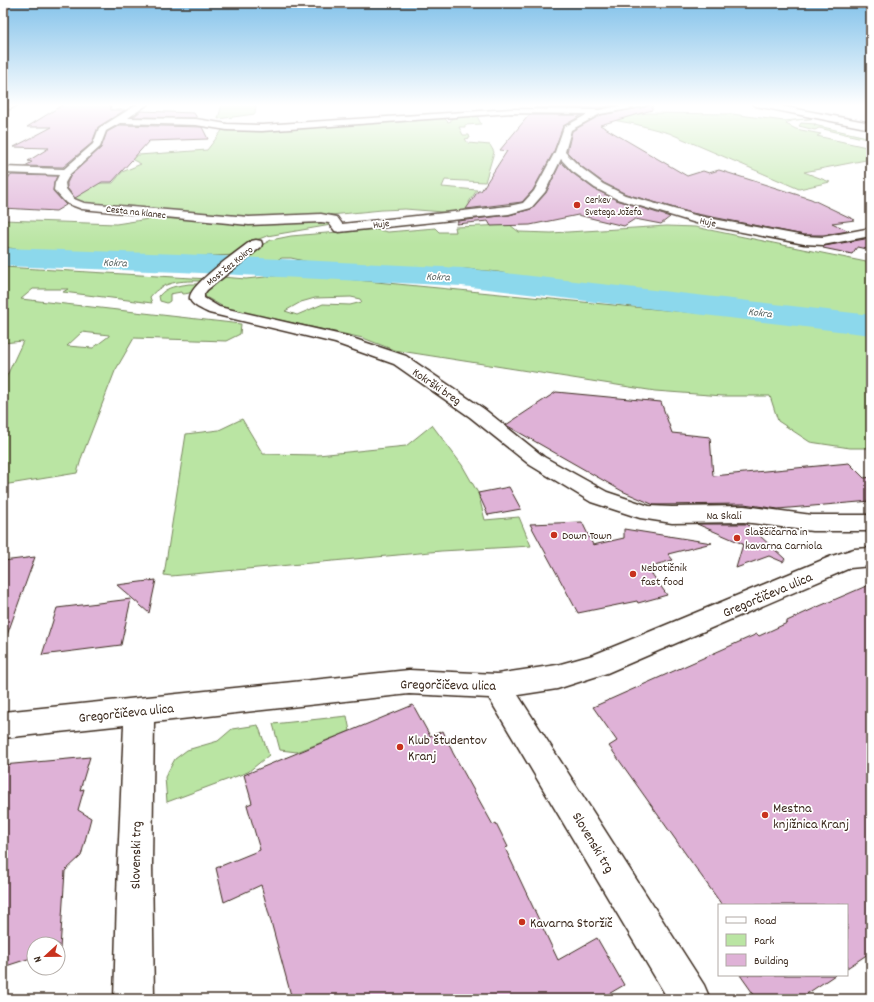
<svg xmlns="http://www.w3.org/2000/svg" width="874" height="1002" font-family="Dekko,sans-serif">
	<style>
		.green { fill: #bae5a3; stroke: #7a8860; fill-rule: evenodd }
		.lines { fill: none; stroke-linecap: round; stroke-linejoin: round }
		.river { fill: #8cd8ec; fill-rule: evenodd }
		.building { fill: #dfb2d7; stroke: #3b2a1e }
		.minor-casing { stroke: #3b2a1e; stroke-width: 3 }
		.minor { fill: #fff; fill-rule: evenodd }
		.poi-dot { fill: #c8321e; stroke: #fff; stroke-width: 1.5 }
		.labels { text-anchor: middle; stroke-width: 3.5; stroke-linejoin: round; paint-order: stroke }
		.far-poi-label { font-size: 10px; fill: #3b2a1e; stroke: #fff; text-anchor: start }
		.far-street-label { font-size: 10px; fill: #3b2a1e; stroke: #fff }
		.far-water-label { font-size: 11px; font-style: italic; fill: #535e5c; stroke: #fff }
		.street-label { font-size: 12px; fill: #3b2a1e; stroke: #fff }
		.poi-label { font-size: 12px; fill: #3b2a1e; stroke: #fff; text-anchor: start }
		.near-street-label { font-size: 14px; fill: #3b2a1e; stroke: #fff }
		.near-poi-label { font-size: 14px; fill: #3b2a1e; stroke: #fff; text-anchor: start }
	</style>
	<rect width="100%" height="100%" fill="#fff"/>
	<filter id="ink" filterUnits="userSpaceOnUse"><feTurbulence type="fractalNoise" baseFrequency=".025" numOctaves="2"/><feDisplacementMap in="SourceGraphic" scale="8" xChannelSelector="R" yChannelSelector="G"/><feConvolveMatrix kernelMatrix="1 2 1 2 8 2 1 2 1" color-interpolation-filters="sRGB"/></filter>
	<g filter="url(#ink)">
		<path class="green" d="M 222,104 L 256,104 L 255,114 L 218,119 Z
			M 649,113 L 732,114 L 784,121 L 817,118 C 808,120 792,118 786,124 L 796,129 L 821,134 L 817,136 L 871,148 L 871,159 L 804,172 L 830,182 L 799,189 L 669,133 L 635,124 L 602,118 Z
			M 476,114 L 481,124 L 465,125 L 465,127 L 459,127 L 463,135 L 469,135 L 470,138 L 465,139 L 468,143 L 490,145 L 494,152 L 485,182 L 445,180 L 442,187 L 477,190 L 469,202 L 472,212 L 456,213 L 405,209 L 382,210 L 310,217 L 264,219 L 105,207 L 79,202 L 71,196 L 66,190 L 64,184 L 113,183 L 122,172 L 141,164 L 125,156 L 207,150 L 221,132 L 222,130 L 220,128 L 443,117 L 448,122 L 451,121 L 451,117 Z
			M 801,123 L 816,124 L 814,125 L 871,138 L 871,140 L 819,128 L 815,130 L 799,126 Z
			M 155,218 L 228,221 L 318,221 L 331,222 L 331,225 L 267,236 L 256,240 L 238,255 L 185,257 L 103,256 L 43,253 L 3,247 L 3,220 L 116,224 Z
			M 510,225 L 519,232 L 551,233 L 667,226 L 695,227 L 871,263 L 871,319 L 731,300 L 674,295 L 610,291 L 549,283 L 498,272 L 467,269 L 417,269 L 309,262 L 291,258 L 282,258 L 273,261 L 245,258 L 260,246 L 271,240 L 291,236 L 374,229 L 388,232 L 435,228 L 439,232 L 456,232 L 455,227 Z
			M 3,267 L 209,279 L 206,281 C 187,281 164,279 150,297 L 152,303 L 63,292 L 68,289 L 33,289 L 21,299 L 241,324 L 240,334 L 226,341 L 134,338 L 115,371 L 82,456 L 77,473 L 3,485 L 3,384 L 23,341 L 3,343 ZM 82,332 L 109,335 L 109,336 L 93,348 L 67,346 Z
			M 294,274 L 871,330 L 871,448 L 850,448 L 810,442 L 778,421 L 770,396 L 723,396 L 655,391 L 394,350 L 363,338 L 227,309 L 204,296 L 206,291 L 222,277 L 246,279 ZM 351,297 L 360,299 L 362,302 L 350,305 L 323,304 L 297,315 L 285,311 L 301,302 L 315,298 Z
			M 189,284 L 203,284 C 196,290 191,294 182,294 L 181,292 L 170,294 L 170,301 L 167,303 L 160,301 L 159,296 C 167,286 178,286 189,284 Z
			M 242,419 L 263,454 L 318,455 L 406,446 L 432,425 L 462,465 L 478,493 L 485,520 L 519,517 L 531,546 L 441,551 L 171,576 L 164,575 L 186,434 L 219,430 Z
			M 347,716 L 350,731 L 297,752 L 280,750 L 273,724 Z
			M 258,725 L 269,755 L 248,772 L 167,802 L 165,777 L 175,759 L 187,750 L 218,741 L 232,729 Z"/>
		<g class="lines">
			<path class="river" d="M 3,248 L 180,254 L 462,268 L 871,315 L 871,335 L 462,286 L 180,272 L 3,266 Z"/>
		</g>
		<path class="building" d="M 64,104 L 110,104 L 111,110 L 125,110 L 98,127 L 92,143 L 63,167 L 25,166 L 32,162 L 28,161 L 49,148 L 14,147 L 52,127 L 27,127 Z
			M 538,104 L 621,104 L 599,108 L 535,108 Z
			M 652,104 L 652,110 L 600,125 L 687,176 L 703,171 L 709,173 L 719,170 L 811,199 L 855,220 L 832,223 L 849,231 L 823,235 L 804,235 L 692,213 L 626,194 L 604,183 L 581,166 L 567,152 L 572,131 L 601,115 L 645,107 Z
			M 141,111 L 194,113 L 197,118 L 133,117 Z
			M 529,115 L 582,115 L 563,126 L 554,151 L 533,190 L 522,202 L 466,209 L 478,191 L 481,191 L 507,151 L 500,150 Z
			M 120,125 L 202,127 L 208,139 L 149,141 L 112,182 L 102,182 L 75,198 L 67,188 L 67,183 L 71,175 L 101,148 L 107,132 Z
			M 561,162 L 571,172 L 594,189 L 617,200 L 670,217 L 661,224 L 635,219 L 624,226 L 578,215 L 530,225 L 491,226 L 488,221 L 456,224 L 458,221 L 509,215 L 531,209 L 546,193 Z
			M 12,175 L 57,176 L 54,183 L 53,191 L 66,205 L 56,211 L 3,208 L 3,181 Z
			M 865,239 L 871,242 L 871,250 L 857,247 L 852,254 L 823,248 L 824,246 Z
			M 556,392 L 661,402 L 672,433 L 710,437 L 713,476 L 849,463 L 864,478 L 871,477 L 871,501 L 778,509 L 744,504 L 654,505 L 622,491 L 506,425 Z
			M 509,487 L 521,509 L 488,515 L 478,493 Z
			M 582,522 L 593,545 L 624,538 L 624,529 L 712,543 L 668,554 L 673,560 L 647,567 L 667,595 L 638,603 L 637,601 L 578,613 L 530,524 Z
			M 697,524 L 747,524 L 785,559 L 783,562 L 769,556 L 736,568 L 743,544 Z
			M 35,557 L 6,638 L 3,638 L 3,561 Z
			M 156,580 L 149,613 L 117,585 Z
			M 871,584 L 871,952 L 847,968 L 847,905 L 722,905 L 609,746 L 617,741 L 593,707 L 757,634 L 759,636 L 787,623 L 787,621 L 815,608 Z
			M 131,599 L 121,645 L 42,655 L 57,608 Z
			M 413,705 L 430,736 L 443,731 L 453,753 L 493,825 L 496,823 L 508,847 L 505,848 L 558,960 L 597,938 L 624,985 L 600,999 L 292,999 L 261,885 L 224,902 L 216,868 L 260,850 L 247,805 L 252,803 L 244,775 Z
			M 90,757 L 80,790 L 84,789 L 78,810 L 91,818 L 81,856 L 65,871 L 60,949 L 58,949 L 58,944 L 34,944 L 34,957 L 3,967 L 3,765 Z
			M 740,975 L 835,975 L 799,999 L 757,999 Z"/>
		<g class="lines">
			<g class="minor-casing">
				<path id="minor" d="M 9,104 L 19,104 L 10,109 L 6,107 Z
					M 138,104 L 148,104 L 128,118 L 196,119 L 227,124 L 262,125 L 511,109 L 599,110 L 630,104 L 649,104 L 645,106 L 600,114 L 571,130 L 565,152 L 580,167 L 603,184 L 625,195 L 698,216 L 804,236 L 823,237 L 871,228 L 871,236 L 823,245 L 804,244 L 696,223 L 617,199 L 595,188 L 572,171 L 561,159 L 545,192 L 531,208 L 509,214 L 339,232 L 335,231 L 329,223 L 321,222 L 249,225 L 82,209 L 66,203 L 54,190 L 55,183 L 59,175 L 3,173 L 3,167 L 64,169 L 93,144 L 99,128 ZM 511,113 L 588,114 L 564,127 L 555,152 L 534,191 L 523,203 L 509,206 L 342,224 L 337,217 L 321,214 L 249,217 L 84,203 L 74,199 L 66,189 L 65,183 L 70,174 L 100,147 L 106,131 L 120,123 L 196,125 L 227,130 L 262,131 Z
					M 752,104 L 770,104 L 871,123 L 871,129 L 756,106 Z
					M 256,240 L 261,241 L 262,244 L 261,247 L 207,290 L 204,294 L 204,298 L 219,307 L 346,336 L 406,356 L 484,409 L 544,457 L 607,492 L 649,506 L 672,507 L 744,506 L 812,515 L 871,515 L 871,531 L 812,531 L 744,522 L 672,523 L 640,518 L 591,502 L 530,465 L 470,417 L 394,364 L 335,343 L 209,313 C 203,310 191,305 190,299 C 187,286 240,250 251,241 Z
					M 871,548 L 871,566 L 850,568 L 607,673 L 557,689 L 518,695 L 704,985 L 710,999 L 668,999 L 489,698 L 409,694 L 154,722 L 152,863 L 154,999 L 114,999 L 118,863 L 124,725 L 3,738 L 3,712 L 409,670 L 497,674 L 557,665 L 593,655 L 625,642 L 832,556 L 854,549 Z"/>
			</g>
			<use href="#minor" class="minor"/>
		</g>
	</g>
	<linearGradient id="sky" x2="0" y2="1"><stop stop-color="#83c2ea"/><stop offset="0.43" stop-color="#fff"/><stop offset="1" stop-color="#fff" stop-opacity="0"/></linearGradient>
	<rect width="874" height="244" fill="url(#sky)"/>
	<g class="poi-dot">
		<circle cx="577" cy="205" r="4"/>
		<circle cx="554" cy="535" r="4"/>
		<circle cx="737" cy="538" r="4"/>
		<circle cx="633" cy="574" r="4"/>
		<circle cx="400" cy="747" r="4"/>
		<circle cx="765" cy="815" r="4"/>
		<circle cx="522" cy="922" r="4"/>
	</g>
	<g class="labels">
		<g class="far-poi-label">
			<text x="585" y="203">Cerkev<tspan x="585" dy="12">Svetega Jožefa</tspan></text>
		</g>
		<g class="far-street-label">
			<text transform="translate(136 211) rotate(6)" y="4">Cesta na klanec</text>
			<text transform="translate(708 221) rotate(12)" y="4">Huje</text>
			<text transform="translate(381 223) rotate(-8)" y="4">Huje</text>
			<text transform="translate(229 265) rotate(-39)" y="4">Most čez Kokro</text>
		</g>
		<g class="far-water-label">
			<text transform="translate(115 262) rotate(2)" y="4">Kokra</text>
			<text transform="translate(438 276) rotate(2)" y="4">Kokra</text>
			<text transform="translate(760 312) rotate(7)" y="4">Kokra</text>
		</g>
		<g class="street-label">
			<text transform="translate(437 386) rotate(34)" y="4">Kokrški breg</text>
			<text x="724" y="519">Na Skali</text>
		</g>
		<g class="poi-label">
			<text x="745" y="535">Slaščičarna in<tspan x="745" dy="14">kavarna Carniola</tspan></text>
			<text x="562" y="539">Down Town</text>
			<text x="641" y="571">Nebotičnik<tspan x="641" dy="14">fast food</tspan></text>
		</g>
		<g class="near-street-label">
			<text transform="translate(767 594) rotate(-23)" y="5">Gregorčičeva ulica</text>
			<text transform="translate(448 684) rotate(1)" y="5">Gregorčičeva ulica</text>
			<text transform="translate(126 712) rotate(-6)" y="5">Gregorčičeva ulica</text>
			<text transform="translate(594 842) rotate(59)" y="5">Slovenski trg</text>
			<text transform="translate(135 855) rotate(-89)" y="5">Slovenski trg</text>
		</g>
		<g class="near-poi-label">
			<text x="408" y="744">Klub študentov<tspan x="408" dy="16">Kranj</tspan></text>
			<text x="773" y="812">Mestna<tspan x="773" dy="16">knjižnica Kranj</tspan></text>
			<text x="530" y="927">Kavarna Storžič</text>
		</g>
	</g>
	<rect width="874" height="1002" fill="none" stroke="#fff" stroke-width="16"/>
	<rect x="8" y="8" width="858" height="986" fill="none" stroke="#3b2a1e" stroke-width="1.5" filter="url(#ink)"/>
	<rect x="718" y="904" width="130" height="72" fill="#ffffff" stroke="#b1aaa5"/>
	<rect x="726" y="917" width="20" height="6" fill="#ffffff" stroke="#b1aaa5"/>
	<text x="754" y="924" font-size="12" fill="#3b2a1e">Road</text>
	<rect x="726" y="934" width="20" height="12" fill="#bae5a3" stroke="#b1aaa5"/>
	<text x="754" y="944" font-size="12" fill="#3b2a1e">Park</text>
	<rect x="726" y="954" width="20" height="12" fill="#dfb2d7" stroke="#b1aaa5"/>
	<text x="754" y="964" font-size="12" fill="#3b2a1e">Building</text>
	<g transform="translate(46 956) rotate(248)"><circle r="19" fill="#ffffff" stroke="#b1aaa5"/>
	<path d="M0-3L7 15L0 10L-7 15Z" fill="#c8321e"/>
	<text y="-6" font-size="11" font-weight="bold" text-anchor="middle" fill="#3b2a1e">N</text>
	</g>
</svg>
